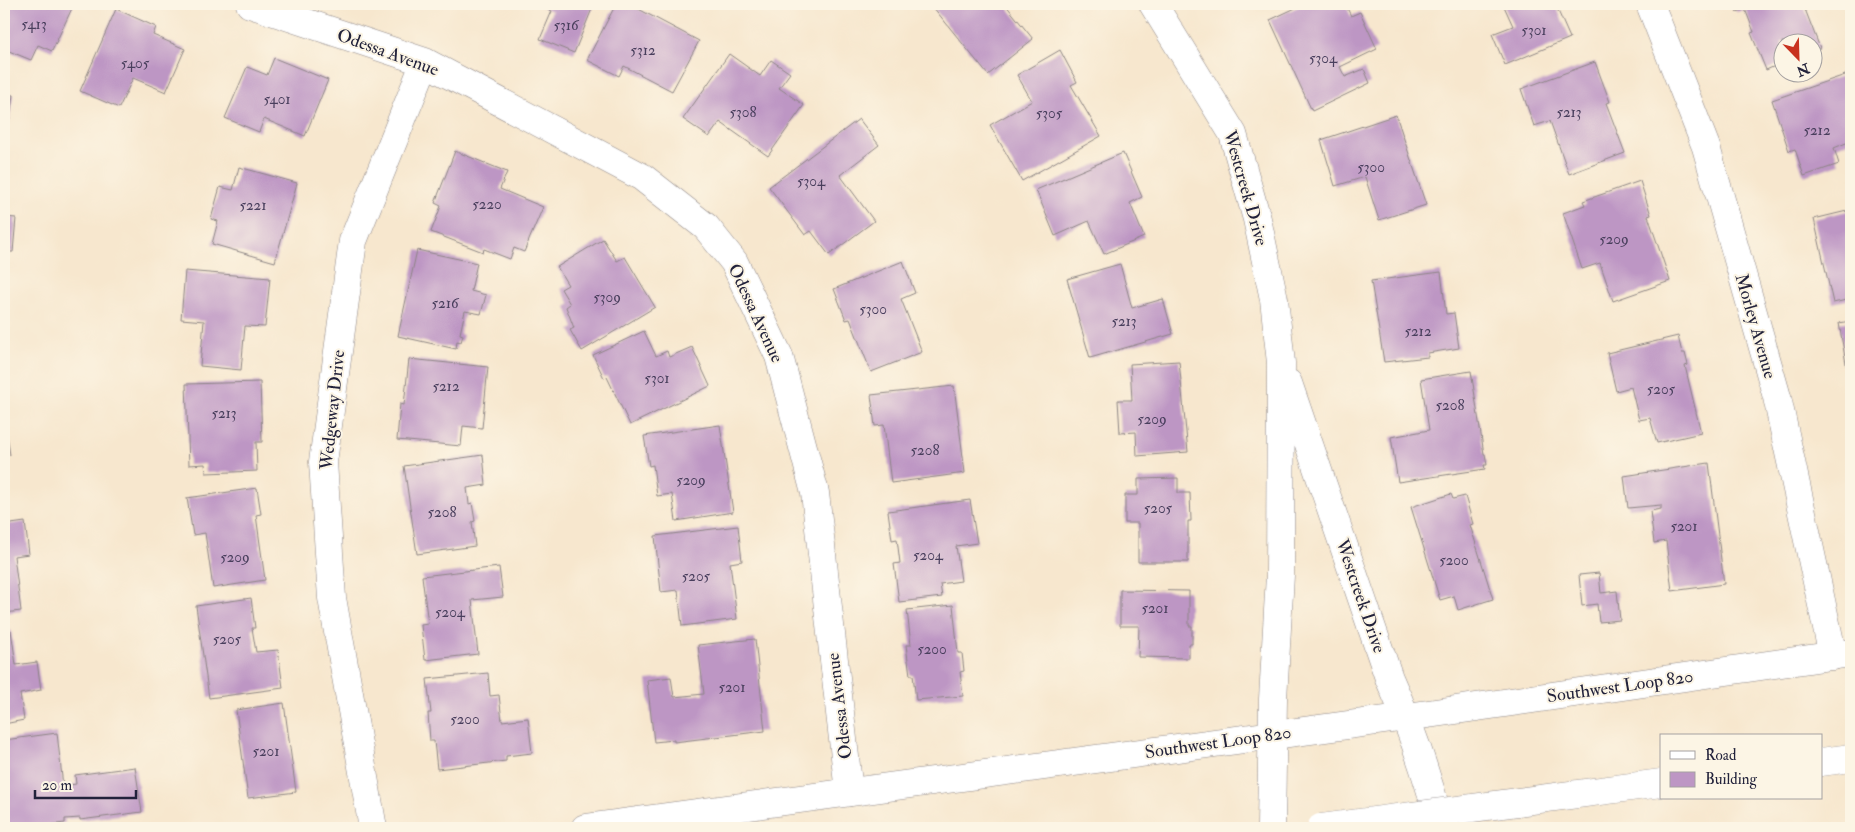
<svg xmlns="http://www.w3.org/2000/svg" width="1855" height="832" font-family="'IM FELL Double Pica',serif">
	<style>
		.building { fill: #bd96c4 }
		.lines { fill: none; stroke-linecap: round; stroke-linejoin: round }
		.minor-casing { stroke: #8c8484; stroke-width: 29 }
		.tertiary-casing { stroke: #8c8484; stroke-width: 29 }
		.secondary-casing { stroke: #8c8484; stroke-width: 29 }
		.motorway-casing { stroke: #8c8484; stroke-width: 29 }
		.minor { stroke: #fff; stroke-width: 28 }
		.tertiary { stroke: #fff; stroke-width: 28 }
		.secondary { stroke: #fff; stroke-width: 28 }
		.motorway { stroke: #fff; stroke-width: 28 }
		.motorway-bridge-casing { stroke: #8c8484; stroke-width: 29; stroke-linecap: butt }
		.motorway-bridge { stroke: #fff; stroke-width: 28 }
		.labels { text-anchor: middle; stroke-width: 4; stroke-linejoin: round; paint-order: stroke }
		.number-label { font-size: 15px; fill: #493f5d }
		.street-label { font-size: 18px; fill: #22223b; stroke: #fcf5e5 }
	</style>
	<rect width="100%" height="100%" fill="#fcf5e5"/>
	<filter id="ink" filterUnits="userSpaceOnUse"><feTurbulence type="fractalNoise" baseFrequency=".02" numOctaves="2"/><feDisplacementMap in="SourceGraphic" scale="10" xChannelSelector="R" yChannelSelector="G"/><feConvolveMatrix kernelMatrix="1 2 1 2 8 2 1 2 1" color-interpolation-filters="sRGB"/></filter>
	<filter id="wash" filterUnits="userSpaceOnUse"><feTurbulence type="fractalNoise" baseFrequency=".0096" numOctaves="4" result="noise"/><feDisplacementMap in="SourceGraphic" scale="20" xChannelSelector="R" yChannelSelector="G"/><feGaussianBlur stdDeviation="1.12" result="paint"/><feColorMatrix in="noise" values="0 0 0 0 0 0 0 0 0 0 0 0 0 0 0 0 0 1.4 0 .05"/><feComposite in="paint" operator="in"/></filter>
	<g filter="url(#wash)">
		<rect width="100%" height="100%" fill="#f7e7ce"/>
		<g id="blocks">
			<path class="building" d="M 4,4 L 74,4 L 52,51 L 38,45 L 31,60 L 4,49 Z
				M 536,4 L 594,4 L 574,53 L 540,39 L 552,11 Z
				M 616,4 L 629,4 L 699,41 L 672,91 L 624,66 L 619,76 L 587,60 Z
				M 936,4 L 1005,4 L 1033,39 L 988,75 L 933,7 Z
				M 1304,4 L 1345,4 L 1351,16 L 1360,12 L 1377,49 L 1340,67 L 1345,77 L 1364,69 L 1370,83 L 1312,111 L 1270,20 Z
				M 1503,4 L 1555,4 L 1570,38 L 1505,65 L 1492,34 L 1513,26 Z
				M 1733,4 L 1803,4 L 1820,48 L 1812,51 L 1812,42 L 1782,42 L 1782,63 L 1766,70 L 1751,33 L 1754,32 L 1745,9 L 1737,12 Z
				M 116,9 L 156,27 L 153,35 L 185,49 L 166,92 L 133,78 L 119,108 L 80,91 Z
				M 1060,50 L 1077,82 L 1071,85 L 1101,136 L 1022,181 L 990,125 L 1032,101 L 1017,75 Z
				M 729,54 L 760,76 L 771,60 L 790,73 L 779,88 L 804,105 L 768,156 L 720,122 L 709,137 L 683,119 Z
				M 274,58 L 328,80 L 305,136 L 264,119 L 259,132 L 225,118 L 247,67 L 267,75 Z
				M 1595,62 L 1610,102 L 1606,103 L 1625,153 L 1569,174 L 1550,121 L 1534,126 L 1521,89 Z
				M 1851,73 L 1851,141 L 1834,148 L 1839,164 L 1804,176 L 1795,149 L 1789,151 L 1772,100 Z
				M 4,94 L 13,95 L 9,124 L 4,123 Z
				M 1396,115 L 1426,205 L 1379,220 L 1365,177 L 1335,186 L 1321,140 Z
				M 859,119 L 879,145 L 840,175 L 874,221 L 829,255 L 811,231 L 805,235 L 769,187 Z
				M 455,151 L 507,172 L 500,189 L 543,207 L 524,252 L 514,248 L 510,259 L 484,249 L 483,252 L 431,232 L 441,206 L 435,203 Z
				M 1123,153 L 1142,197 L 1130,203 L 1144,237 L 1104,254 L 1089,221 L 1055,236 L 1036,190 Z
				M 239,167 L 297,183 L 275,262 L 212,244 L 218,221 L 211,219 L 220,187 L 233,190 Z
				M 1640,181 L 1651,215 L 1648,216 L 1670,281 L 1613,301 L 1600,263 L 1582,269 L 1563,213 L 1585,205 L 1583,201 Z
				M 1851,210 L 1851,299 L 1833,303 L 1814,219 Z
				M 4,217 L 16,218 L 13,252 L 4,252 Z
				M 603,239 L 617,261 L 625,257 L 655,307 L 582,351 L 570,330 L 574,328 L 566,307 L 570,304 L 561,289 L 568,285 L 557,267 Z
				M 417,250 L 477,263 L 471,291 L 486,295 L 481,314 L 465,311 L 460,334 L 463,335 L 461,342 L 457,341 L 456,349 L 398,336 Z
				M 903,261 L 915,293 L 901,299 L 922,352 L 871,372 L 850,319 L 846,320 L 834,289 Z
				M 1120,264 L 1132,308 L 1163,299 L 1173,334 L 1090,358 L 1067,279 Z
				M 185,271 L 270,278 L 265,327 L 245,326 L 241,370 L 200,366 L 204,321 L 181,319 Z
				M 1441,272 L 1446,314 L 1454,313 L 1459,348 L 1428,353 L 1428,357 L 1384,362 L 1371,281 Z
				M 1851,321 L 1851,387 L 1850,387 L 1839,323 Z
				M 644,331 L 656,356 L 667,351 L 669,357 L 692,347 L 710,386 L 630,425 L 607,377 L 604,378 L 593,355 Z
				M 1678,336 L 1682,353 L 1685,353 L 1688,365 L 1685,366 L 1701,433 L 1657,443 L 1650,418 L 1639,420 L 1631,387 L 1616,391 L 1607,353 Z
				M 409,359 L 488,367 L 482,428 L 463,426 L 461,446 L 397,440 L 400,404 L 404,405 Z
				M 1179,361 L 1188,452 L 1137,456 L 1136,432 L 1120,433 L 1118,400 L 1132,400 L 1130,364 Z
				M 1471,371 L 1484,454 L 1485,454 L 1487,465 L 1484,465 L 1485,469 L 1398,482 L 1391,437 L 1429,430 L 1421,379 Z
				M 260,382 L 262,442 L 256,442 L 257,471 L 206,473 L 205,464 L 189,465 L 186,384 Z
				M 954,386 L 965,473 L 891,483 L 884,425 L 875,426 L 871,395 Z
				M 4,415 L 10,455 L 4,456 Z
				M 720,425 L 733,512 L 676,521 L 672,494 L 657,496 L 653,465 L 649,466 L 644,436 Z
				M 483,455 L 486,485 L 467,488 L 469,504 L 472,503 L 475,521 L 472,522 L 475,546 L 417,554 L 404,466 Z
				M 1709,463 L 1724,584 L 1672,591 L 1666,541 L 1654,543 L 1650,511 L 1661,509 L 1661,505 L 1628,508 L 1624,476 Z
				M 1178,478 L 1178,493 L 1190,493 L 1191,521 L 1188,521 L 1188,562 L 1138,562 L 1138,523 L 1125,523 L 1125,495 L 1138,495 L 1138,479 Z
				M 257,488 L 261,514 L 256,515 L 265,580 L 213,588 L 205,533 L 193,535 L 187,498 Z
				M 1451,494 L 1453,499 L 1465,496 L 1473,524 L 1470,525 L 1493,599 L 1458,610 L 1454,596 L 1440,600 L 1411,507 Z
				M 970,500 L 977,543 L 956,546 L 961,581 L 940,584 L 942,597 L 899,602 L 894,564 L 900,563 L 897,539 L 892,540 L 888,511 Z
				M 25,522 L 29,554 L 14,556 L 21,611 L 4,613 L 4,525 Z
				M 738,526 L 742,561 L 730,563 L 737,619 L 682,626 L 678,590 L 661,592 L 655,536 Z
				M 499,567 L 503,597 L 472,600 L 478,654 L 425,660 L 421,625 L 428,624 L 422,576 Z
				M 1599,573 L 1601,593 L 1617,591 L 1620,620 L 1599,622 L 1597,604 L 1582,606 L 1579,575 Z
				M 1120,590 L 1189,591 L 1189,626 L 1192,626 L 1192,644 L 1189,644 L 1189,658 L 1138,657 L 1139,626 L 1120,626 Z
				M 251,598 L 255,628 L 252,628 L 256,652 L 278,650 L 283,688 L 209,698 L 196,606 Z
				M 953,605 L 958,653 L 962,653 L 964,671 L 960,672 L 963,696 L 916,700 L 913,675 L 910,675 L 906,645 L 911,645 L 907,610 Z
				M 11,630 L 16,665 L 37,662 L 41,690 L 20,694 L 24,720 L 4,724 L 4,631 Z
				M 755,639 L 765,731 L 674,742 L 674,740 L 654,742 L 647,680 L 671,677 L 674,697 L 704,694 L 698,645 Z
				M 488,673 L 490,696 L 499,695 L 502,721 L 528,718 L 532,753 L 506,756 L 506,761 L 437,769 L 434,741 L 430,741 L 428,713 L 431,713 L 427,679 Z
				M 284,703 L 296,792 L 248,798 L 236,710 Z
				M 57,733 L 63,786 L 76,784 L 75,775 L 135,767 L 142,812 L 80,820 L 80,818 L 65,819 L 65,823 L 24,828 L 4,828 L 4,740 Z"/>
		</g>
	</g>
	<g filter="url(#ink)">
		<use href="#blocks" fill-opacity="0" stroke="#8c8484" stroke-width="1"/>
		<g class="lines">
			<g class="minor-casing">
				<path id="minor" d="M 250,4 L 425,62 L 642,177 L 706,227 L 734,262 L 779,356 L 815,493 L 849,792
					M 1650,4 L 1706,147 L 1777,397 L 1833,656
					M 373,828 L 332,598 L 323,462 L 353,241 L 425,62"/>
			</g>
			<g class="tertiary-casing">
				<path id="tertiary" d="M 1153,4 L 1233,134 L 1257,219 L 1274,299 L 1281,363 L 1280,575 L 1273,699 L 1271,828
					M 1288,383 L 1389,678 C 1411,727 1428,777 1441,828"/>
			</g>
			<g class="secondary-casing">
				<path id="secondary" d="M 585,828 L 1407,717 L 1851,653"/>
			</g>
			<g class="motorway-casing">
				<path id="motorway" d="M 1821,762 L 1851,758"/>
			</g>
			<use href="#minor" class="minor"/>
			<use href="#tertiary" class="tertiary"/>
			<use href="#secondary" class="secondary"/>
			<use href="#motorway" class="motorway"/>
			<g class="motorway-bridge-casing">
				<path id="motorway-bridge" d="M 1321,828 L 1661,783"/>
			</g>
			<use href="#motorway-bridge" class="motorway-bridge"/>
		</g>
	</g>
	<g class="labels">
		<g class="number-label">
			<text x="34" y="29">5413</text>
			<text x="566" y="30">5316</text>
			<text x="1534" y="35">5301</text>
			<text x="643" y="55">5312</text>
			<text x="1323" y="63">5304</text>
			<text x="135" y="68">5405</text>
			<text x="277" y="104">5401</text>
			<text x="743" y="117">5308</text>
			<text x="1569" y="117">5213</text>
			<text x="1049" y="118">5305</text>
			<text x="1817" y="135">5212</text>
			<text x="1371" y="172">5300</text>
			<text x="811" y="186">5304</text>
			<text x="487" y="209">5220</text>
			<text x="253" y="210">5221</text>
			<text x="1614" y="244">5209</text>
			<text x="607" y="302">5309</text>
			<text x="445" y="308">5216</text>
			<text x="873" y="314">5300</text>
			<text x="1124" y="326">5213</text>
			<text x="1418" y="336">5212</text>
			<text x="657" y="383">5301</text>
			<text x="446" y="391">5212</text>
			<text x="1661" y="394">5205</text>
			<text x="1450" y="410">5208</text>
			<text x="224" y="418">5213</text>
			<text x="1152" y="424">5209</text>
			<text x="925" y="455">5208</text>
			<text x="691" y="485">5209</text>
			<text x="1158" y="513">5205</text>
			<text x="442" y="517">5208</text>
			<text x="1684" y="531">5201</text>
			<text x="928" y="560">5204</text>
			<text x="235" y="562">5209</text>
			<text x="1454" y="565">5200</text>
			<text x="696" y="581">5205</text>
			<text x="1155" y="613">5201</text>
			<text x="450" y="617">5204</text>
			<text x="227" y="644">5205</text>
			<text x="932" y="654">5200</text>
			<text x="732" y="692">5201</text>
			<text x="465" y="724">5200</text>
			<text x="266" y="756">5201</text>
		</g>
		<g class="street-label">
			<text transform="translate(388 52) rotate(20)" y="6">Odessa Avenue</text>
			<text transform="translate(1246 188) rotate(74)" y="6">Westcreek Drive</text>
			<text transform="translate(756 313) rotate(65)" y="6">Odessa Avenue</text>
			<text transform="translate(1756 326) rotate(74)" y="6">Morley Avenue</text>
			<text transform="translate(332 410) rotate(-84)" y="6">Wedgeway Drive</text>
			<text transform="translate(1361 596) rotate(71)" y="6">Westcreek Drive</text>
			<text transform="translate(1620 686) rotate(-8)" y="6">Southwest Loop 820</text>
			<text transform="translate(839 706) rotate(-97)" y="6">Odessa Avenue</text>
			<text transform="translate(1218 742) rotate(-8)" y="6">Southwest Loop 820</text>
		</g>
	</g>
	<rect width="1855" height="832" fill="none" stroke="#fcf5e5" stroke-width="20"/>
	<rect x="1660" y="734" width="162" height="65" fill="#fcf5e5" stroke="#a5a1a1"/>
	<rect x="1670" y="751" width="25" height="8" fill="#ffffff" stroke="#a5a1a1"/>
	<text x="1705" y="760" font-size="15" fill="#22223b">Road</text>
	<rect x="1670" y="772" width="25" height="15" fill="#bd96c4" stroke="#a5a1a1"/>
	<text x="1705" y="784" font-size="15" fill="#22223b">Building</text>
	<g transform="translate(1798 58) rotate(157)"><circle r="24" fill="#fcf5e5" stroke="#a5a1a1"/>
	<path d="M0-4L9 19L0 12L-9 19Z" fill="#c8321e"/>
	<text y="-8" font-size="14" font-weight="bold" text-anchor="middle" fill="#22223b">N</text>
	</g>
	<path d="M35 790v8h101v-8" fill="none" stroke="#22223b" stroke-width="2.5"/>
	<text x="42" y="790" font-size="15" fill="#22223b" stroke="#fcf5e5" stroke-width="4" paint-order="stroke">20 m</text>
</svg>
